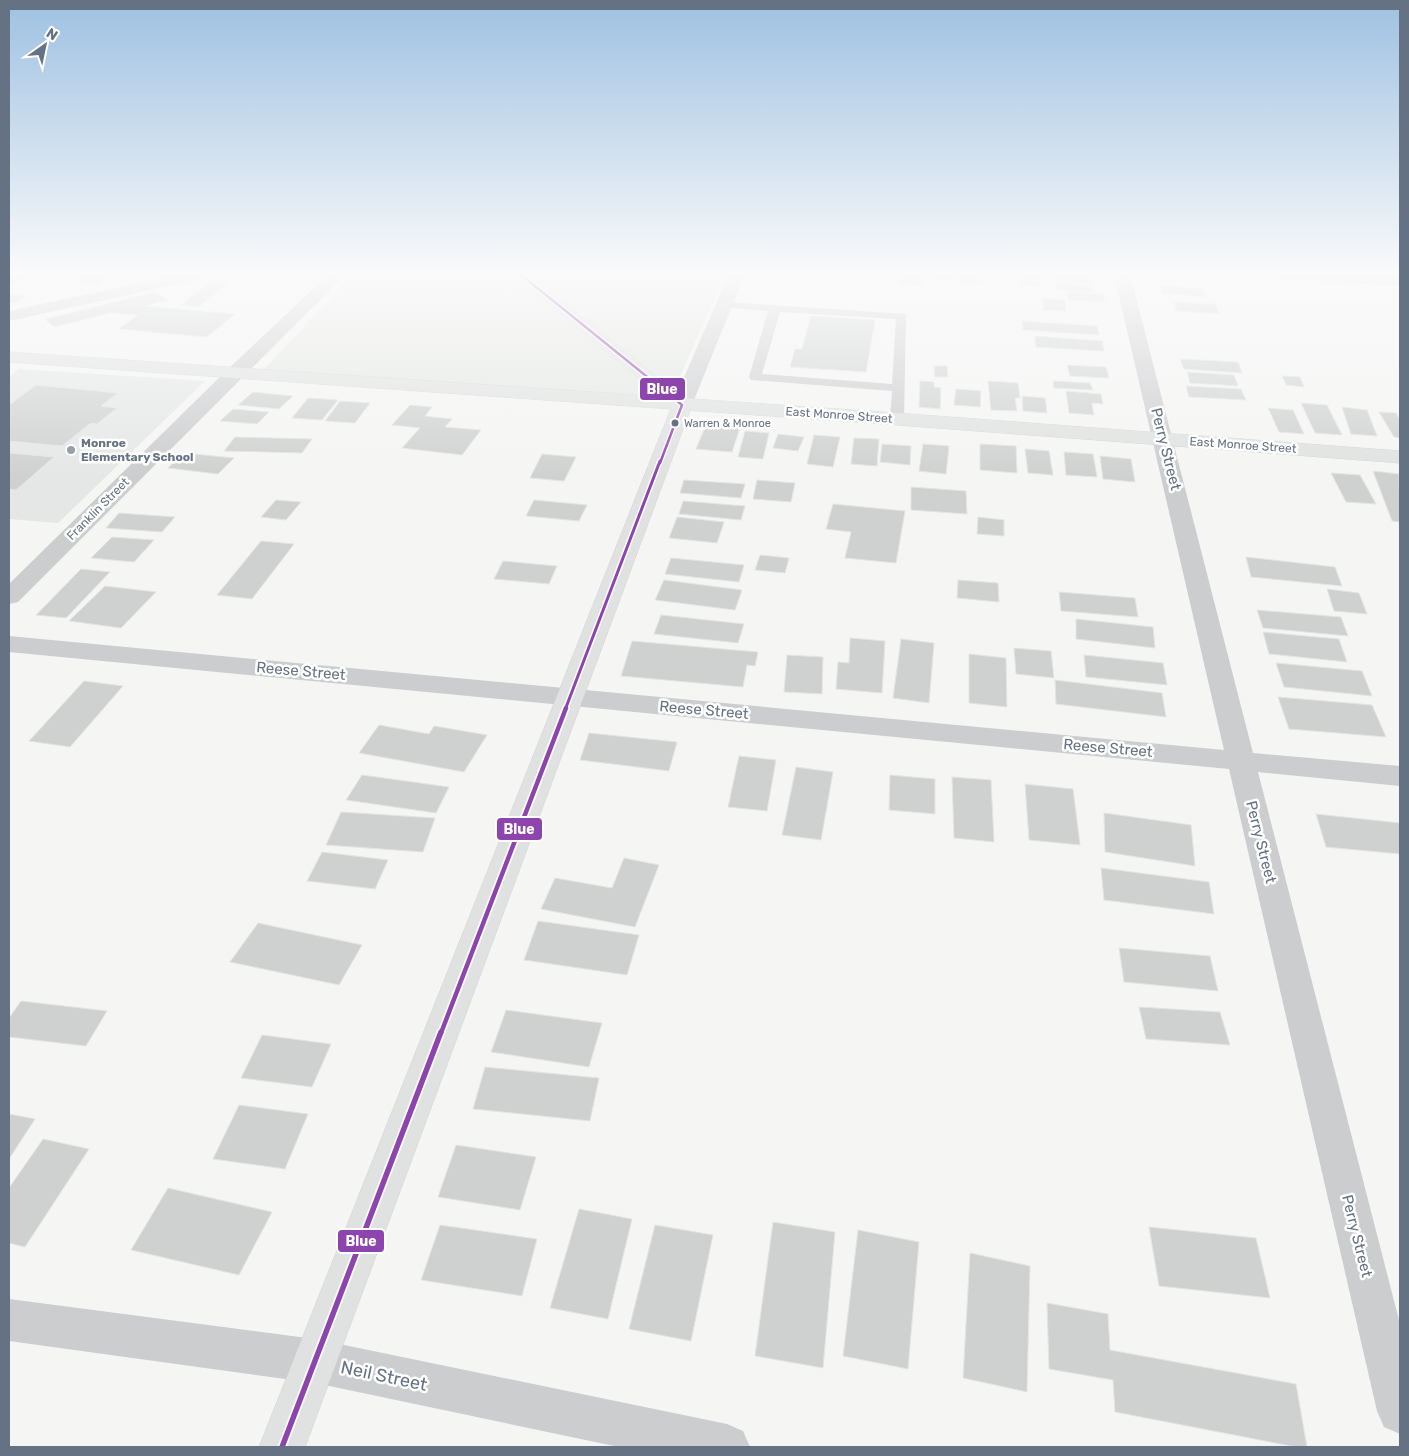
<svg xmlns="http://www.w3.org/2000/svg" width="1409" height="1456" font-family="Rubik,sans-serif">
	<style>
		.built { fill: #e5e7e6 }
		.green { fill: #e4e8e2 }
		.building { fill: #cfd1d1; stroke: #e4e4e4 }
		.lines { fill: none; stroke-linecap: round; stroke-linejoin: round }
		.secondary-casing { stroke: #d2d3d3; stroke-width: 1 }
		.primary-casing { stroke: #d2d3d3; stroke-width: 1 }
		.service { fill: #cccdcf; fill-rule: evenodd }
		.minor { fill: #cccdcf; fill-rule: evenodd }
		.secondary { fill: #e0e1e1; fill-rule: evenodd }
		.primary { fill: #e0e1e1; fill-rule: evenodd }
		.bus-1-far3-casing { stroke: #fff; stroke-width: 5 }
		.bus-1-far2-casing { stroke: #fff; stroke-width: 6 }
		.bus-1-far1-casing { stroke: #fff; stroke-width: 8 }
		.bus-1-casing { stroke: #fff; stroke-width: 9 }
		.bus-1-far3 { stroke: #8e44ad; stroke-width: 2.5 }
		.bus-1-far2 { stroke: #8e44ad; stroke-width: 3 }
		.bus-1-far1 { stroke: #8e44ad; stroke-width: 4.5 }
		.bus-1 { stroke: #8e44ad; stroke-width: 5.5 }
		.bus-dot { fill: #657283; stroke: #fff; stroke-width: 2 }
		.poi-dot { fill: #97a0ab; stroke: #fff; stroke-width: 2 }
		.labels { text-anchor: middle; stroke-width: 5; stroke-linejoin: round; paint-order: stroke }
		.far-bus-label { font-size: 11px; fill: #657283; stroke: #fff; text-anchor: start }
		.far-street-label { font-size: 12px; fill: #657283; stroke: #fff }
		.far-poi-label { font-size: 12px; font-weight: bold; fill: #657283; stroke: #fff; text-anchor: start }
		.street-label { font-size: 15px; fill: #657283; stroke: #fff }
		.near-street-label { font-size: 18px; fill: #657283; stroke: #fff }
		.line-badge { stroke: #fff; stroke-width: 2 }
		.badge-label { font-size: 14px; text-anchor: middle; font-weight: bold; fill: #fff }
	</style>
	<rect width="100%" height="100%" fill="#f5f5f4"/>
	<path class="built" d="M 19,369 L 205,381 L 58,523 L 9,519 L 9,377 Z"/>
	<path class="green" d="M 354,274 L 725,274 L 671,397 L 262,371 Z"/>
	<path class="building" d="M 852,274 L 874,274 L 873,278 L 851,277 Z
		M 900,274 L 925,274 L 922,286 L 898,284 Z
		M 931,274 L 952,274 L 951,281 L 929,280 Z
		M 959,274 L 981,274 L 982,284 L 960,283 Z
		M 1018,274 L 1038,274 L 1039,286 L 1019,285 Z
		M 1056,274 L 1090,274 L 1090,284 L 1055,281 Z
		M 9,275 L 27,276 L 13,285 L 9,285 Z
		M 87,276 L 110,278 L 97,285 L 74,283 Z
		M 212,281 L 229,282 L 198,307 L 181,305 Z
		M 1056,283 L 1093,286 L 1093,293 L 1056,290 Z
		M 1162,285 L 1203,289 L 1204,297 L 1162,293 Z
		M 156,292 L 168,300 L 144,306 L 235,314 L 207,337 L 119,329 L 138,315 L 110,313 L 54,327 L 45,319 Z
		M 1067,292 L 1103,294 L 1105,302 L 1068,300 Z
		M 9,294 L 27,296 L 16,303 L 9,302 Z
		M 1043,298 L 1065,300 L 1066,311 L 1043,310 Z
		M 1174,302 L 1216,304 L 1219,314 L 1177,311 Z
		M 811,316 L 875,320 L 866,372 L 790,367 L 795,349 L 802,349 Z
		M 1022,321 L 1097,326 L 1099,335 L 1023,330 Z
		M 1035,336 L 1102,341 L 1104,351 L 1036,347 Z
		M 1180,359 L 1238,362 L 1242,373 L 1184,369 Z
		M 1067,365 L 1106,367 L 1109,378 L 1070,376 Z
		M 934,366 L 947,366 L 948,377 L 935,377 Z
		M 1187,372 L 1234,375 L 1238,386 L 1190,383 Z
		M 1282,376 L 1300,377 L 1304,387 L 1286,385 Z
		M 920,381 L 934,382 L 934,387 L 941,388 L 940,409 L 919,407 Z
		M 988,381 L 1018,383 L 1020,398 L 1015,398 L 1017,411 L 991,410 Z
		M 1053,381 L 1090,383 L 1093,390 L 1054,388 Z
		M 36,385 L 118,393 L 101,406 L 117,408 L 97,424 L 91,423 L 62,446 L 9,441 L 9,405 Z
		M 1186,386 L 1241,389 L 1246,400 L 1189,397 Z
		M 956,389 L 981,391 L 980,407 L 954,405 Z
		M 1066,391 L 1101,394 L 1103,404 L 1092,403 L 1094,415 L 1069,413 Z
		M 253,392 L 293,396 L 279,409 L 238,405 Z
		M 1022,396 L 1045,398 L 1047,413 L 1023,411 Z
		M 308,398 L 338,400 L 322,420 L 292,418 Z
		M 340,401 L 370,403 L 355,423 L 325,421 Z
		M 1301,403 L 1327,405 L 1342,435 L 1315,433 Z
		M 410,405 L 432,407 L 425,416 L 452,419 L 445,427 L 481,430 L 462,455 L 402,448 L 420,428 L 392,425 Z
		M 1342,407 L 1367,410 L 1377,436 L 1351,434 Z
		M 1268,408 L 1293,410 L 1304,434 L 1279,432 Z
		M 233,409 L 269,412 L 257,424 L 220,421 Z
		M 1379,412 L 1396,413 L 1400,420 L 1400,438 L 1394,437 Z
		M 706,425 L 740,428 L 732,452 L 696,449 Z
		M 745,431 L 769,433 L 763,459 L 738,457 Z
		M 778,434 L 804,437 L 798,451 L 773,448 Z
		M 814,435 L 840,437 L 833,467 L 807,464 Z
		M 235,437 L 312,439 L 302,453 L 224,451 Z
		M 854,438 L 879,439 L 877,466 L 851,464 Z
		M 882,444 L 911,446 L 910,465 L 880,462 Z
		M 923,444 L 949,446 L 946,474 L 919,471 Z
		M 980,444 L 1016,446 L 1017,473 L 980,470 Z
		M 1025,449 L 1049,451 L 1053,475 L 1028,473 Z
		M 1064,452 L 1093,454 L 1097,477 L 1066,475 Z
		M 9,453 L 54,457 L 16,490 L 9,489 Z
		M 184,453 L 234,458 L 218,474 L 168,468 Z
		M 542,454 L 576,457 L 564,481 L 530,478 Z
		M 1100,456 L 1131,459 L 1135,482 L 1103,479 Z
		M 1373,471 L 1399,474 L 1400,522 L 1392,521 Z
		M 1331,473 L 1360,475 L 1376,504 L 1346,502 Z
		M 684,480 L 745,484 L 741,498 L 680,493 Z
		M 757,480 L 795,483 L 791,502 L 753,499 Z
		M 911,487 L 966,491 L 967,514 L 911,510 Z
		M 276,500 L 301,502 L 286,520 L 261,517 Z
		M 534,500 L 587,505 L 579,521 L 526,516 Z
		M 683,501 L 745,506 L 741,520 L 679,514 Z
		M 833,504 L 905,511 L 896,563 L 845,558 L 851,532 L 826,529 Z
		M 119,513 L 175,517 L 162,532 L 106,528 Z
		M 677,517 L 724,522 L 717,543 L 669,538 Z
		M 978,517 L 1004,520 L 1004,536 L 977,534 Z
		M 112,537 L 154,540 L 134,562 L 91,558 Z
		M 261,541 L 294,544 L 252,599 L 217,595 Z
		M 760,555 L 789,558 L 785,573 L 755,570 Z
		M 1246,557 L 1335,567 L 1342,586 L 1251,577 Z
		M 671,558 L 744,565 L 739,582 L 665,574 Z
		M 503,561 L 557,566 L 549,584 L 494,579 Z
		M 81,569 L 110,572 L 66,618 L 36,615 Z
		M 664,580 L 742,590 L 735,610 L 655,600 Z
		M 958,580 L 998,583 L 999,602 L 957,598 Z
		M 105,586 L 156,592 L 121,628 L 69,621 Z
		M 1327,589 L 1359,593 L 1367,614 L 1334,611 Z
		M 1059,592 L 1135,598 L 1138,617 L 1061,611 Z
		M 1257,610 L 1341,617 L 1348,636 L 1263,628 Z
		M 661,615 L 744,624 L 738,643 L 654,634 Z
		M 1076,619 L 1153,627 L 1155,648 L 1076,639 Z
		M 1263,632 L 1339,639 L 1347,662 L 1269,654 Z
		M 850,638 L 885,641 L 882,693 L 836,689 L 838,662 L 849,663 Z
		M 901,639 L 934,643 L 929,703 L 893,698 Z
		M 632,641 L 758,652 L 755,666 L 747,665 L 743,687 L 621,676 Z
		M 1014,648 L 1051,651 L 1054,678 L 1016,674 Z
		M 969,654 L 1006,658 L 1007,707 L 969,703 Z
		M 787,655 L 823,657 L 822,694 L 784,692 Z
		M 1084,655 L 1163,663 L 1167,685 L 1086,677 Z
		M 1276,663 L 1362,671 L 1372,696 L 1284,687 Z
		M 1055,680 L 1162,693 L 1166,717 L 1056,704 Z
		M 84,681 L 123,686 L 70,747 L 29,741 Z
		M 1278,697 L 1372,705 L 1386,737 L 1289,729 Z
		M 379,725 L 429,734 L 434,726 L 487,735 L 464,772 L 359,753 Z
		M 589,733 L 677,742 L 669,771 L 580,760 Z
		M 739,756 L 776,760 L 767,811 L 728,807 Z
		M 796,767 L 833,772 L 821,840 L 782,835 Z
		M 362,775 L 449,787 L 436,813 L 346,800 Z
		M 890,775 L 935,779 L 935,814 L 889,810 Z
		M 952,777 L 991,780 L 994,842 L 954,838 Z
		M 1025,784 L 1073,789 L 1080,845 L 1029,840 Z
		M 341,812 L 435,818 L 423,852 L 326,845 Z
		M 1104,813 L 1191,825 L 1195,866 L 1105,852 Z
		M 1316,814 L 1400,823 L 1400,854 L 1326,847 Z
		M 322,852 L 388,860 L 375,889 L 307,881 Z
		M 624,858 L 659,865 L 635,927 L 541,909 L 555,878 L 612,888 Z
		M 1101,868 L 1209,882 L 1214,914 L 1104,900 Z
		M 538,921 L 639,935 L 627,975 L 524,960 Z
		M 258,923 L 362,945 L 339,985 L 230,962 Z
		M 1119,948 L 1210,956 L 1218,991 L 1124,982 Z
		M 21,1001 L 107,1011 L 86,1046 L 9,1037 L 9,1018 Z
		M 1139,1007 L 1220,1012 L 1230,1045 L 1146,1039 Z
		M 506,1010 L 602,1023 L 589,1067 L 491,1052 Z
		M 262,1035 L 331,1044 L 312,1087 L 241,1078 Z
		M 485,1067 L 599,1078 L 590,1121 L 473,1109 Z
		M 239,1105 L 308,1114 L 285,1169 L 213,1159 Z
		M 9,1114 L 35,1119 L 9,1159 Z
		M 43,1139 L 89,1149 L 25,1247 L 9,1243 L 9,1188 Z
		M 456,1145 L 536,1157 L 520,1210 L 438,1197 Z
		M 168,1188 L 272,1212 L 239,1275 L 131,1250 Z
		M 579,1209 L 632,1219 L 608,1319 L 550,1308 Z
		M 773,1222 L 835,1232 L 823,1368 L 755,1356 Z
		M 440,1225 L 537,1239 L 522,1296 L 421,1280 Z
		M 655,1225 L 713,1235 L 691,1341 L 629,1329 Z
		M 1149,1227 L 1256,1238 L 1270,1298 L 1159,1286 Z
		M 858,1230 L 919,1242 L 908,1369 L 843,1356 Z
		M 970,1253 L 1030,1266 L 1027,1392 L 963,1378 Z
		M 1047,1303 L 1108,1314 L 1110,1350 L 1296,1384 L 1307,1447 L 1296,1447 L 1115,1412 L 1113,1380 L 1049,1369 Z"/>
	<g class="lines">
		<g class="secondary-casing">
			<path id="secondary" d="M 9,352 L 897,413 L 1400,451 L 1400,463 L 897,425 L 9,362 Z"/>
		</g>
		<g class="primary-casing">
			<path id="primary" d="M 512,274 L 529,274 L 692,405 L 305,1447 L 259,1447 L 672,406 Z"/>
		</g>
		<path class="service" d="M 726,302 L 906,314 L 904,419 L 897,423 L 890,419 L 892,391 L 751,380 L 749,377 L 768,311 L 722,307 L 722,303 ZM 780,312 L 896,319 L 892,384 L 762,374 Z"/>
		<path class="minor" d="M 181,274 L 209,274 L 201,279 L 9,321 L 9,311 Z
			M 329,274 L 346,274 L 18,602 L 9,604 L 9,584 L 228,369 Z
			M 729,274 L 745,274 L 692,405 L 689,409 L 675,409 L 672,405 Z
			M 1114,274 L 1130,274 L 1253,753 L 1400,766 L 1400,786 L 1258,772 L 1400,1324 L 1400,1434 L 1384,1427 L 1377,1411 L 1229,769 L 9,652 L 9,636 L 1224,750 Z
			M 1266,274 L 1400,276 L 1400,286 L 1274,279 Z
			M 9,1299 L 315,1339 L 727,1424 L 743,1431 L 750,1447 L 619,1447 L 315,1383 L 9,1341 Z"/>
		<use href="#secondary" class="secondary"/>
		<use href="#primary" class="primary"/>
		<g class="bus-1-far3-casing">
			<path id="bus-1-far3" d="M 520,274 L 682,405 L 660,463"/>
		</g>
		<g class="bus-1-far2-casing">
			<path id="bus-1-far2" d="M 565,710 L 660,461"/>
		</g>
		<g class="bus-1-far1-casing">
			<path id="bus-1-far1" d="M 441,1033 L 566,708"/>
		</g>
		<g class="bus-1-casing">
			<path id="bus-1" d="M 282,1447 L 441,1032"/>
		</g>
		<use href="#bus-1-far3" class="bus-1-far3"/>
		<use href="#bus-1-far2" class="bus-1-far2"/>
		<use href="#bus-1-far1" class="bus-1-far1"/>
		<use href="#bus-1" class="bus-1"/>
	</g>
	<linearGradient id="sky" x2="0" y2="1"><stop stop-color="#9ec1e2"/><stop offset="0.57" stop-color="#fafafa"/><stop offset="1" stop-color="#fafafa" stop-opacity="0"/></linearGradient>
	<rect width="1409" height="478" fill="url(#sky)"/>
	<circle class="bus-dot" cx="675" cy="423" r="4.5"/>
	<circle class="poi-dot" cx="71" cy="450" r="5"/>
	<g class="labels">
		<g class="far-bus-label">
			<text x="684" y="427">Warren &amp; Monroe</text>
		</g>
		<g class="far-street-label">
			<text transform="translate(839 415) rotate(4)" y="4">East Monroe Street</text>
			<text transform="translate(1243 445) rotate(4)" y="4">East Monroe Street</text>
			<text transform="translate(98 509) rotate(-45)" y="4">Franklin Street</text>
		</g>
		<g class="far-poi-label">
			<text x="81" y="447">Monroe<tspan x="81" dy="14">Elementary School</tspan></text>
		</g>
		<g class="street-label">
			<text transform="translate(1166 449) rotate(76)" y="5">Perry Street</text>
			<text transform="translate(301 671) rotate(5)" y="5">Reese Street</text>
			<text transform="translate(704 710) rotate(5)" y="5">Reese Street</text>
			<text transform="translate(1108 748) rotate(5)" y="5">Reese Street</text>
			<text transform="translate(1261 842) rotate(76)" y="5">Perry Street</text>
			<text transform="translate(1357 1236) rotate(76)" y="5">Perry Street</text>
		</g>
		<g class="near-street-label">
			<text transform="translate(384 1376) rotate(12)" y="6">Neil Street</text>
		</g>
	</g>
	<g class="line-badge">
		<rect x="639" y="377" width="47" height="24" rx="5" fill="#8e44ad"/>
		<rect x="496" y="817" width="47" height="24" rx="5" fill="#8e44ad"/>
		<rect x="337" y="1229" width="48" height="24" rx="5" fill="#8e44ad"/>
	</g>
	<g class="badge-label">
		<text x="662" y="394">Blue</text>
		<text x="519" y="834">Blue</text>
		<text x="361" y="1246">Blue</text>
	</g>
	<rect width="1409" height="1456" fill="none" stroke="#657283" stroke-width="20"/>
	<g transform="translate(45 45) rotate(33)" stroke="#ffffff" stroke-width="4" paint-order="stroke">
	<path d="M0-4L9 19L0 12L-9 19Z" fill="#657283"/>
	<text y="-8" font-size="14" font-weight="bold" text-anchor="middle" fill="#657283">N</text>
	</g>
</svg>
